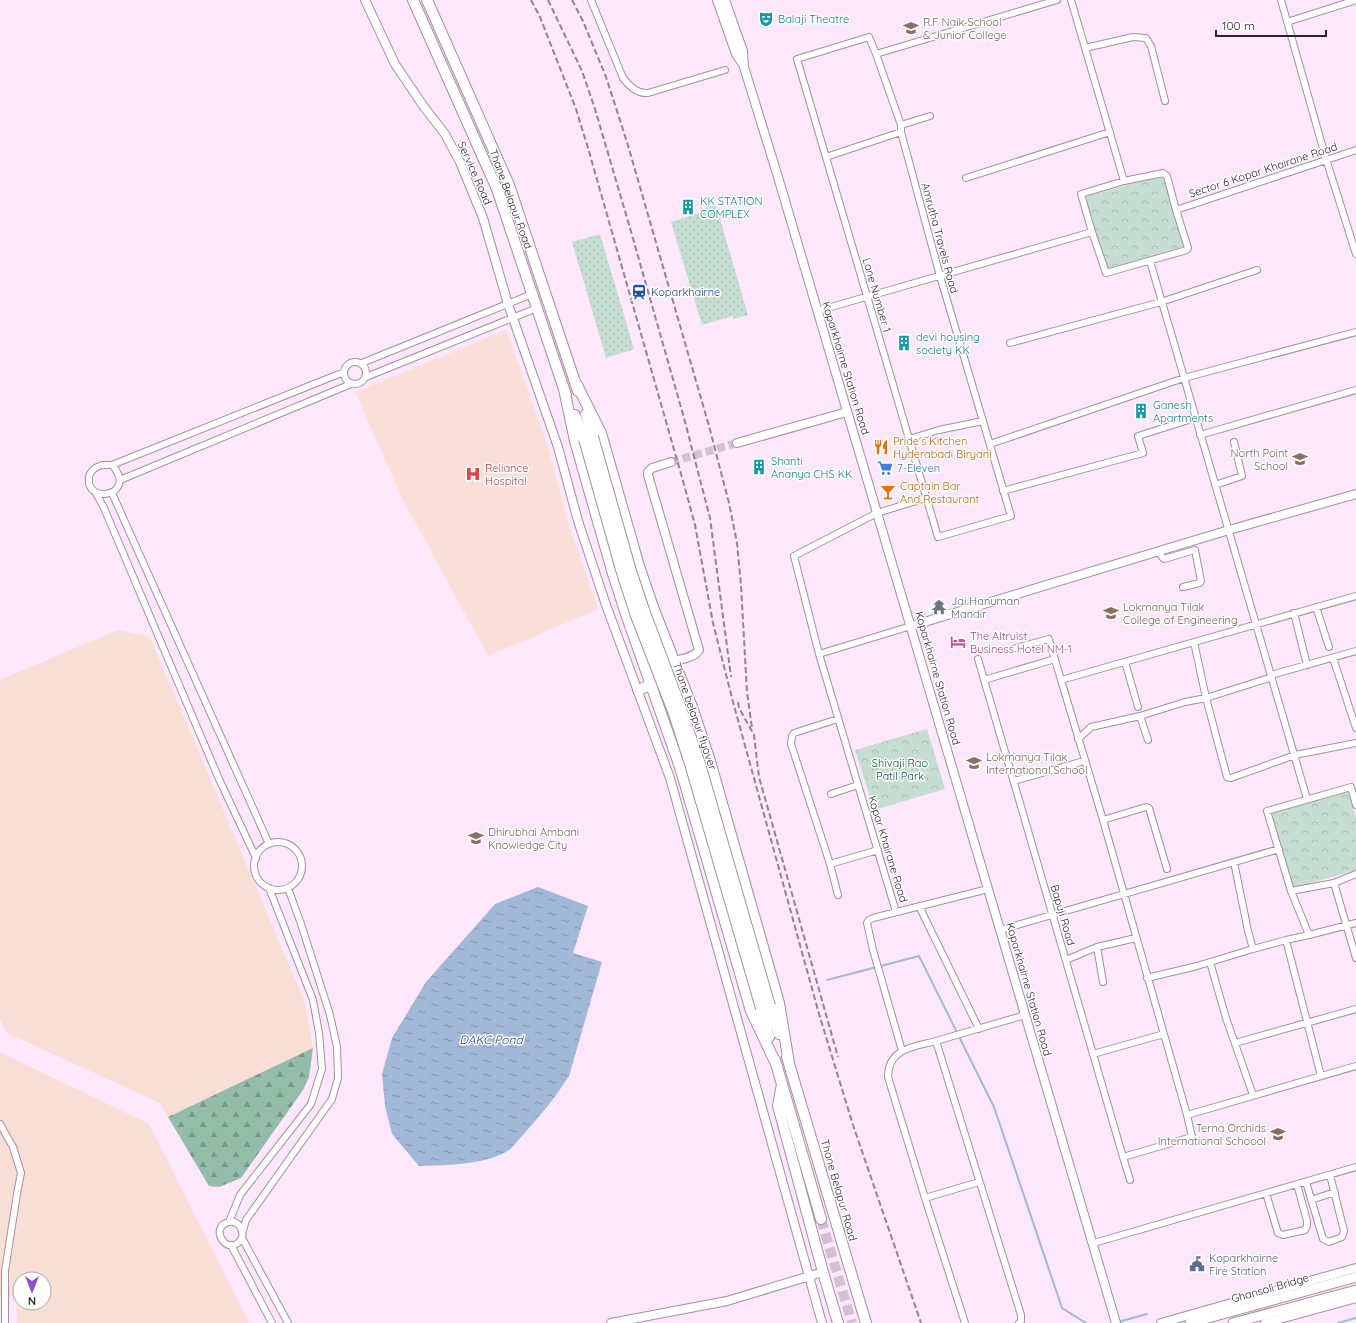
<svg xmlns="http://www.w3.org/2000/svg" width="1356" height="1323" font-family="Quicksand,sans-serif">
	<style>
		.commercial { fill: #f8dfd6; fill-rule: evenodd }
		.medical { fill: #f9dfd8 }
		.grass { fill: url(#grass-dots) }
		.forest { fill: url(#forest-firs) }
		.park { fill: url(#park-crowns) }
		.water { fill: url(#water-ripples) }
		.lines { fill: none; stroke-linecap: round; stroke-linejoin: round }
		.stream { stroke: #a1b8d7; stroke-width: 2 }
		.tertiary-tunnel { stroke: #d3c0d2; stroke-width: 8; stroke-dasharray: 8 4; stroke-linecap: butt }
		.primary-tunnel { stroke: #d3c0d2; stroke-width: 10; stroke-dasharray: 10 5; stroke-linecap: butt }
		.minor-casing { stroke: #a68da4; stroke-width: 8 }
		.tertiary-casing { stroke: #a68da4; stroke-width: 10 }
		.secondary-casing { stroke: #a68da4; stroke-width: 11 }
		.primary-casing { stroke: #a68da4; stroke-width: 12 }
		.minor { stroke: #fff; stroke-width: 6 }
		.tertiary { stroke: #fff; stroke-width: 8 }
		.secondary { stroke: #fff; stroke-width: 9 }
		.primary { stroke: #fff; stroke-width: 10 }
		.rail { stroke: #938391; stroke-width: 2; stroke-dasharray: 6 3; stroke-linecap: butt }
		.primary-bridge-casing { stroke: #a68da4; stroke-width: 12; stroke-linecap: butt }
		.primary-bridge { stroke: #fff; stroke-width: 10 }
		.labels { text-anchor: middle; stroke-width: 3; stroke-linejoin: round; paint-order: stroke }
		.culture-label { font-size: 11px; fill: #0d838f; stroke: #fff; text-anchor: start }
		.education-label { font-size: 11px; fill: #785e54; stroke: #fff; text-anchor: start }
		.street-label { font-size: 11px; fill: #2d232c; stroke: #fff }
		.transit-label { font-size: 11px; fill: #164399; stroke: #fff; text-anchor: start }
		.food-label { font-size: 11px; fill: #c56008; stroke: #fff; text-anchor: start }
		.health-label { font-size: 11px; fill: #be3a42; stroke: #fff; text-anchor: start }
		.shop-label { font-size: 11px; fill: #366cbe; stroke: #fff; text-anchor: start }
		.worship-label { font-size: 11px; fill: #5b616d; stroke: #fff; text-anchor: start }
		.hotel-label { font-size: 11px; fill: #b23c85; stroke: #fff; text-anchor: start }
		.park-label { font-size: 11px; fill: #02523a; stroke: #fff }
		.service-label { font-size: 11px; fill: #4e5e75; stroke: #fff; text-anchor: start }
		.water-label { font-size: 12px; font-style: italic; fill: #23446d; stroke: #fff }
	</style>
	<defs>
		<pattern id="grass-dots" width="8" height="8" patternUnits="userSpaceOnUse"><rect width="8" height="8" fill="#c5ded1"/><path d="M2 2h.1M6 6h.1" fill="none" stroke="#aabeb4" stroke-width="1.8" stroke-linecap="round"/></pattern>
		<pattern id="forest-firs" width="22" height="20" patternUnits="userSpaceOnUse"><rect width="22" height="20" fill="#93bca9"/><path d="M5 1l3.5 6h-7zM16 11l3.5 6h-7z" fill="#78988a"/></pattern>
		<pattern id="park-crowns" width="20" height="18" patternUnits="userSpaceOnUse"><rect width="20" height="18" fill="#c5ded1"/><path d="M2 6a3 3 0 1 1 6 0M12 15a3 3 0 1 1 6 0" fill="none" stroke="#aabeb4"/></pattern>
		<pattern id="water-ripples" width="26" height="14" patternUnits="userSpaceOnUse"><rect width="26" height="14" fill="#a1b8d7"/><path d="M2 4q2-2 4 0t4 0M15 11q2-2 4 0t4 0" fill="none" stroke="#8495af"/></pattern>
	</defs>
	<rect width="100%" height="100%" fill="#fde7fb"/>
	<path class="commercial" d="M 118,630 L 150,637 L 305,1003 L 313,1048 L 168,1117 L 160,1103 L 7,1033 L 0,1019 L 0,680 Z
		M 0,1052 L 149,1124 L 249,1323 L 17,1323 L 16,1296 L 0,1296 ZM 20,1279 L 44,1279 L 44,1303 L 20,1303 Z"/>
	<path class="medical" d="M 506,330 L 549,450 L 567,520 L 598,609 L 488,656 L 402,498 L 355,392 Z"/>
	<path class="grass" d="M 716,205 L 748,315 L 734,319 L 733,316 L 702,325 L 671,222 L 702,212 L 702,209 Z
		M 600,234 L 634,349 L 606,358 L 572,242 Z"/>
	<path class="forest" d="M 313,1048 L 309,1077 L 303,1090 L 241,1178 L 219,1187 L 209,1186 L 168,1117 Z"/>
	<path class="park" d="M 1169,173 L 1190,245 L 1106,269 L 1085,197 Z
		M 927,729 L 945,789 L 874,810 L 855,750 Z
		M 1348,791 L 1356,818 L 1356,870 L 1293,888 L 1272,813 Z"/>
	<path class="water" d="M 538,887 L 588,906 L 573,953 L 602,962 L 569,1076 C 555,1098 539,1117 522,1136 C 518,1140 514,1146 509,1150 C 486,1165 447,1165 419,1166 L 392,1134 L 385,1106 L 382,1074 L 392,1038 L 426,982 L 495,904 Z"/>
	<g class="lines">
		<path class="stream" d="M 827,980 L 919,956 L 994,1107 L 1062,1308 L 1086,1323
			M 1118,1322 L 1147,1314
			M 1338,1323 L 1356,1318"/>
		<path class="tertiary-tunnel" d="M 671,462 L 737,443"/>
		<path class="primary-tunnel" d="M 821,1219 L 852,1323"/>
		<g class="minor-casing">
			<path id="minor" d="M 591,0 L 623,78 C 629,86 637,94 648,93 L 725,70
				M 1071,0 L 1124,181
				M 1281,0 L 1326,159 L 1356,254
				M 1287,22 L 1356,0
				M 869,37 L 876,54 L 901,125 L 901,132 L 940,276 L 1011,516 L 938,537 L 797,59 Z
				M 1085,48 L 1133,37 L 1146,38 L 1151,46 L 1165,101
				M 876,54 L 1057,0
				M 901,125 L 930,116
				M 826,157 L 901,132
				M 1163,173 L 1167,176 L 1176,210 L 1188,248 L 1187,250 L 1106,273 L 1092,232 L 1081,194 L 1124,181 Z
				M 966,178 L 1110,132
				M 1176,210 L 1356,150
				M 1150,261 L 1307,799
				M 817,311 L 1092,232
				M 1010,343 L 1161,302 L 1257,270
				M344 373a11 11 0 1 1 22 0a11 11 0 1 1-22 0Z
				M 362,363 L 532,294
				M 366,377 L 537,308
				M 1200,435 L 1356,390
				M 909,439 L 939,430 L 983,421
				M 990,444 L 1184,378 L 1356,332
				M 102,465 L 112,465 C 139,495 85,506 89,477 C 90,470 96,467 102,465 Z
				M 112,465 L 344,372
				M 120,480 L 351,384
				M 1215,485 L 1242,476 L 1234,442
				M 1003,491 L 1143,453 L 1138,436 L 1195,418
				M 96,493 L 104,508 L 219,779 L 256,858
				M 112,493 L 269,844
				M 1160,551 L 1161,556 L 1164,559 L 1195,550 L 1201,581 L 1200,583 L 1183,587
				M 1356,596 L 1061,680 L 1103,820 L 1187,1115 L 1356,1066
				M 1316,607 L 1329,647
				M 1294,613 L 1307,665
				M 1194,642 L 1206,698 L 1227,777 L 1231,778 L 1295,755 L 1356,743
				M 1012,649 L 1049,639 L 1061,680
				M 819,654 L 794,556 L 877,513 L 926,498
				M 1333,658 L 1356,728
				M 978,659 L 1123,1157
				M 1125,662 L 1138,707
				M 1271,675 L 1356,651
				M 984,680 L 1055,659
				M 1140,716 L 1148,740
				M 838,719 L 794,733 L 792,736 L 791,744 L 830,864 L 878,850
				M 1078,739 L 1091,727 L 1140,716 L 1185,702 L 1206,698 L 1272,677
				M 1014,781 L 1084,761
				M 831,794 L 858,785
				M 1356,805 L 1351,787 L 1267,811 L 1291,891 L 1334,883 L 1356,874
				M 1103,820 L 1146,807 L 1149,808 L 1167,869
				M254 866a24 24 0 1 1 48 0a24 24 0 1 1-48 0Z
				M 830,864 L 838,895
				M 1334,883 L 1356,958
				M 1291,891 L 1309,935 L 1356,923
				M 919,906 L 979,1029
				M 896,912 L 819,654 L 911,626
				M 1000,930 L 1279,849
				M 1286,940 L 1321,1076
				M 1097,947 L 1103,982
				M 1253,949 L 1286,940 L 1309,935
				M 1066,960 L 1097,947 L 1136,938
				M 1210,962 L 1226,1018 L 1253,1095
				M 1147,978 L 1197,966 L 1253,949 L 1248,931 L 1234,862
				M 936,1041 L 1025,1015
				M 1235,1043 L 1356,1009
				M 902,1051 L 873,950 L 867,923 L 869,920 L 873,918 L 988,889
				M 1093,1054 L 1164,1034
				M 0,1124 L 13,1147 L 21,1173 L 17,1194 L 5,1271 L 5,1323
				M 1130,1180 L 1123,1157 L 1192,1137 L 1187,1115
				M 1306,1182 L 1323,1239 L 1329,1242 L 1342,1237 L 1344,1231 L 1330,1175
				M 1266,1193 L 1278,1233 L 1283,1235 L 1305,1230 L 1307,1226 L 1307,1221 L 1297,1184
				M 925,1198 L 979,1182
				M 1311,1200 L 1335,1192
				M 229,1222 L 240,1195 L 311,1104 L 322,1069 L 319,1033 L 313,1000 L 269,888
				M 243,1231 L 246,1220 L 332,1099 L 338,1078 L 337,1047 L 330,1015 L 301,924 L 288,888
				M 242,1238 C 229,1260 207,1227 229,1222 C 238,1220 244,1229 242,1238 L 288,1323
				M 1094,1243 L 1356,1167
				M 231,1245 L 272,1323
				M 965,1323 L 925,1198 L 888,1077 C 888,1048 914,1047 936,1041 L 1021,1315 L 1021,1321 L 1019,1323"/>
		</g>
		<g class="tertiary-casing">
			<path id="tertiary" d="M 365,0 L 395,64 L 424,107 L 445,134 L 460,162 L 483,218 L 508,304 L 558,447 L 578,521 L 606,605 L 670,778 L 822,1323
				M 717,0 L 736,54 L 744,66
				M 725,0 L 743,51 L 744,67 L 778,177 L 1116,1323
				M 737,443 L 847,412
				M 911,626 L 1229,530 L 1356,494
				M 668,663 C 678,659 693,659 699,650 L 648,475 L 648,472 L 652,468 L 671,462
				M 611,1323 L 727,1301 L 823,1272
				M 1161,1323 L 1356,1268
				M 1265,1323 L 1356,1298"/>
		</g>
		<g class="secondary-casing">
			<path id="secondary" d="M 1190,1323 L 1356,1277
				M 1233,1323 L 1356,1290"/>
		</g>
		<g class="primary-casing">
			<path id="primary" d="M 413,0 L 497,189 L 566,395
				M 427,0 L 509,185 L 578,391
				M 577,385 L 601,433 L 639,566 L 653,607 L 692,707 L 710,761 L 779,1003 L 789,1063
				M 564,389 L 575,441 L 613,574 L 627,617 L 681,770 L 751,1011 L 777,1066
				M 586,414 L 593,437
				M 575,415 L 584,439
				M 638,690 L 658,682
				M 770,1006 L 779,1034
				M 761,1008 L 769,1037
				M 787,1057 L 866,1323
				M 775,1060 L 821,1219
				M 782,1084 L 778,1106 L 823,1272 L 838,1323"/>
		</g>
		<use href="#minor" class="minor"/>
		<use href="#tertiary" class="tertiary"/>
		<use href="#secondary" class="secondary"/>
		<use href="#primary" class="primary"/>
		<path class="rail" d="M 531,0 L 540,17 L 576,109 L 588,148 L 683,481 L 695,525 L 713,623 L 733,702 L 819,1014 L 853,1125 L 921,1323
			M 548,0 L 582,71 L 595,109 L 630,228 L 684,418 L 710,518 L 731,677
			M 572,0 L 583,21 L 606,77 L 627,142 L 709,426 L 729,503 L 737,543 L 741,585 L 747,692 L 752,728
			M 738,702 L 739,708 L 754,735 L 759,777 L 838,1057"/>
		<g class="primary-bridge-casing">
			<path id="primary-bridge" d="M 593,437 L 631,571 L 644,610 L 682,711 L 700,764 L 770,1006
				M 584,439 L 622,573 L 635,613 L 674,714 L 691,767 L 761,1008"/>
		</g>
		<use href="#primary-bridge" class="primary-bridge"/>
	</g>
	<defs>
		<g id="theatre-bare" transform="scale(1.2)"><path d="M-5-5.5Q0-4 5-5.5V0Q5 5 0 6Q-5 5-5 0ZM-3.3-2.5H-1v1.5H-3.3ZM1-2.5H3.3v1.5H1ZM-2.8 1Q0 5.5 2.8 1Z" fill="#0f9aa8" stroke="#fff" stroke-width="2.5" paint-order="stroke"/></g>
		<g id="school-bare" transform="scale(1.2)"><path d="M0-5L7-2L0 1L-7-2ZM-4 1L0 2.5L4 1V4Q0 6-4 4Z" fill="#8d6e63" stroke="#fff" stroke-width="2.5" paint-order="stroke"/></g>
		<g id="building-bare" transform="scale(1.2)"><path d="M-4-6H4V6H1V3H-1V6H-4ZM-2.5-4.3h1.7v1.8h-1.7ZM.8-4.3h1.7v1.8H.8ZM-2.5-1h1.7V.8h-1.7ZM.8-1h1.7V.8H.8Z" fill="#0f9aa8" stroke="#fff" stroke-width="2.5" paint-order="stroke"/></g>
		<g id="station-bare" transform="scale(1.2)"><path d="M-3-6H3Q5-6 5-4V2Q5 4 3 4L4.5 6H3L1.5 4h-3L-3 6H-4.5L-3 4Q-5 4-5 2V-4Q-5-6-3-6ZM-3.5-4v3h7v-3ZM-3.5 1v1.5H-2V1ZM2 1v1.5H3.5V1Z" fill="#1a4fb4" stroke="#fff" stroke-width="2.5" paint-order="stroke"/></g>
		<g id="restaurant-bare" transform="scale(1.2)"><path d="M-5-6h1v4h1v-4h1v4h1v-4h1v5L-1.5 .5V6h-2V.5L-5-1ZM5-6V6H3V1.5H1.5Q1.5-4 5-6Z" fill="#e8710a" stroke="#fff" stroke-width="2.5" paint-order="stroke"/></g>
		<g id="supermarket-bare" transform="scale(1.2)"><path d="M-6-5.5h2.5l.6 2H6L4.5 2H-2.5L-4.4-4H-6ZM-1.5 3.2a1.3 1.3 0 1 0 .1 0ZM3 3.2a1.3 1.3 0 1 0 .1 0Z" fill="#3f7fe0" stroke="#fff" stroke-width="2.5" paint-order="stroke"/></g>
		<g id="hospital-bare" transform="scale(1.2)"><path d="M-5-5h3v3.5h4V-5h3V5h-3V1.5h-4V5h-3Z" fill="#e0444e" stroke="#fff" stroke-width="2.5" paint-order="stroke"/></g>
		<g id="bar-bare" transform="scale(1.2)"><path d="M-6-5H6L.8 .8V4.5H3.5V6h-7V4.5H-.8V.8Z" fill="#e8710a" stroke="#fff" stroke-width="2.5" paint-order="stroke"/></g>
		<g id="temple-bare" transform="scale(1.2)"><path d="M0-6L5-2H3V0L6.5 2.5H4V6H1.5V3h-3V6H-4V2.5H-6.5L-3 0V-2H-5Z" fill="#6b7280" stroke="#fff" stroke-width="2.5" paint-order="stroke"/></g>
		<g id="university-bare" transform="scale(1.2)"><path d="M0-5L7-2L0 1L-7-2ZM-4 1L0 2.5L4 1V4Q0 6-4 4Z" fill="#8d6e63" stroke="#fff" stroke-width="2.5" paint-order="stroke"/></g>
		<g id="hotel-bare" transform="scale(1.2)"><path d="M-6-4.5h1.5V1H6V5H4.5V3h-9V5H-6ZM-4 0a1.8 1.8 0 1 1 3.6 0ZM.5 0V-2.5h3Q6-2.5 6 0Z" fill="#d1479c" stroke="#fff" stroke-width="2.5" paint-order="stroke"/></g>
		<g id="civic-bare" transform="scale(1.2)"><path d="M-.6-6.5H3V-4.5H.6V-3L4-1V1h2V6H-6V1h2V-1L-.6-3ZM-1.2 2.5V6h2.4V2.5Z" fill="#5c6f8a" stroke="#fff" stroke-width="2.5" paint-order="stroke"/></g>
	</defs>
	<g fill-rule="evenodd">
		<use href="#theatre-bare" x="766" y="19"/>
		<use href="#school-bare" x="911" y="28"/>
		<use href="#building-bare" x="688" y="207"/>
		<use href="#station-bare" x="639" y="292"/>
		<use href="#building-bare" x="904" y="343"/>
		<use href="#building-bare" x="1141" y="411"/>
		<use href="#restaurant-bare" x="881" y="447"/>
		<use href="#school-bare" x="1300" y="459"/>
		<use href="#building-bare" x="759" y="467"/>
		<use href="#supermarket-bare" x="885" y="468"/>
		<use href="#hospital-bare" x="473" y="474"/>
		<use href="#bar-bare" x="888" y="492"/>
		<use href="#temple-bare" x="939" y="607"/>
		<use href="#university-bare" x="1111" y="613"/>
		<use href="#hotel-bare" x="958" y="642"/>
		<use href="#school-bare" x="974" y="763"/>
		<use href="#university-bare" x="476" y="838"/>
		<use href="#school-bare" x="1278" y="1134"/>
		<use href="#civic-bare" x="1197" y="1264"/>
	</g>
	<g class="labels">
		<g class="culture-label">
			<text x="778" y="23">Balaji Theatre</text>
			<text x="700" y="205">KK STATION<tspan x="700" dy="13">COMPLEX</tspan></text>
			<text x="916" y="341">devi housing<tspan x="916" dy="13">society KK</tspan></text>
			<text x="1153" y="409">Ganesh<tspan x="1153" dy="13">Apartments</tspan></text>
			<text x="771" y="465">Shanti<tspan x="771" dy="13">Ananya CHS KK</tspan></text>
		</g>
		<g class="education-label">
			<text x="923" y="26">R.F Naik School<tspan x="923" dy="13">&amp; Junior College</tspan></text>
			<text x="1288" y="457" text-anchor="end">North Point<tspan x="1288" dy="13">School</tspan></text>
			<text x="1123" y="611">Lokmanya Tilak<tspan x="1123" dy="13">College of Engineering</tspan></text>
			<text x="986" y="761">Lokmanya Tilak<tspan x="986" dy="13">International School</tspan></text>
			<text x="488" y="836">Dhirubhai Ambani<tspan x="488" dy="13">Knowledge City</tspan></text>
			<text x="1266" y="1132" text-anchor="end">Terna Orchids<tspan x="1266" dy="13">International Schoool</tspan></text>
		</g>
		<g class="street-label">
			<text transform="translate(1263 170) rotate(-18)" y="4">Sector 6 Kopar Khairane Road</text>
			<text transform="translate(475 173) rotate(66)" y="4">Service Road</text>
			<text transform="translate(511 199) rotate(70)" y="4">Thane Belapur Road</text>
			<text transform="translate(940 238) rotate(75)" y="4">Amrutha Travels Road</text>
			<text transform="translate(877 295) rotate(74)" y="4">Lane Number 1</text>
			<text transform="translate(846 368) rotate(73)" y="4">Koparkhairne Station Road</text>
			<text transform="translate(938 678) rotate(74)" y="4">Koparkhairne Station Road</text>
			<text transform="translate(695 716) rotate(71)" y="4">Thane belapur flyover</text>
			<text transform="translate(888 849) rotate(73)" y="4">Kopar Khairane Road</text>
			<text transform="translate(1063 915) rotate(74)" y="4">Bapuji Road</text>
			<text transform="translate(1029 989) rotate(74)" y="4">Koparkhairne Station Road</text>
			<text transform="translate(839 1190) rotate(74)" y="4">Thane Belapur Road</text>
			<text transform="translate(1270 1288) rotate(-16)" y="4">Ghansoli Bridge</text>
		</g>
		<g class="transit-label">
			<text x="651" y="296">Koparkhairne</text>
		</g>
		<g class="food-label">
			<text x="893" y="445">Pride's Kitchen<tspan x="893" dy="13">Hyderabadi Biryani</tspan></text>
			<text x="900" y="490">Captain Bar<tspan x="900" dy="13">And Restaurant</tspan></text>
		</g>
		<g class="health-label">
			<text x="485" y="472">Reliance<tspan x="485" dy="13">Hospital</tspan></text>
		</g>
		<g class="shop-label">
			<text x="897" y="472">7-Eleven</text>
		</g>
		<g class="worship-label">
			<text x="951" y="605">Jai Hanuman<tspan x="951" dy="13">Mandir</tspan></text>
		</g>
		<g class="hotel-label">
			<text x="970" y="640">The Altruist<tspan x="970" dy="13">Business Hotel NM-1</tspan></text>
		</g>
		<g class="park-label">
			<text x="900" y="767">Shivaji Rao<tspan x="900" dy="13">Patil Park</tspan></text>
		</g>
		<g class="service-label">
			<text x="1209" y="1262">Koparkhairne<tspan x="1209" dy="13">Fire Station</tspan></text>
		</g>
		<g class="water-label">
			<text x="491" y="1044">DAKC Pond</text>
		</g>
	</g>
	<g transform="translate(32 1291) rotate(180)"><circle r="19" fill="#ffffff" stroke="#aba7ab"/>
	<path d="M0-3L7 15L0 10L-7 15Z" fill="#8852ca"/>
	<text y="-6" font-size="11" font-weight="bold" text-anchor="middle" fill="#2d232c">N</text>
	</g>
	<path d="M1216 30v6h110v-6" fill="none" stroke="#2d232c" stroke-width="2"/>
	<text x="1222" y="30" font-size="12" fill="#2d232c" stroke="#ffffff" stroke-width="3" paint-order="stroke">100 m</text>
</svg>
